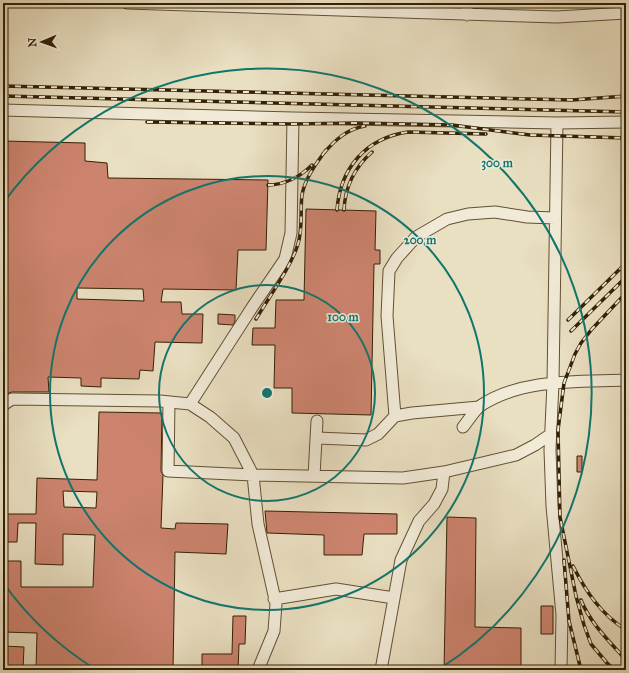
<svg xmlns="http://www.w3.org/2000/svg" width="629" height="673" font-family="'IM FELL Great Primer',serif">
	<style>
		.building { fill: #cd846f; stroke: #342004; fill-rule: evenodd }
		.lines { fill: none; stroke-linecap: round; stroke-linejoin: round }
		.minor-casing { stroke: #615033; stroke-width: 13 }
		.minor { stroke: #f1ead7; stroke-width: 11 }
		.rail-casing { stroke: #342004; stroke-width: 3.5 }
		.rail { stroke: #f1ead7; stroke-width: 2; stroke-dasharray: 6; stroke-linecap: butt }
		.ring { fill: none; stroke: #0f766e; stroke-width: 2 }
		.centre { fill: #0f766e; stroke: #f1ead7; stroke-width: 2 }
		.ring-label { font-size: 12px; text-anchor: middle; font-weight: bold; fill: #0f766e; stroke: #f1ead7; stroke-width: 3; stroke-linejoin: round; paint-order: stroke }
	</style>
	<rect width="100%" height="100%" fill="#e9dfc1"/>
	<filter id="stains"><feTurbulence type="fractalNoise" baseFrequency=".005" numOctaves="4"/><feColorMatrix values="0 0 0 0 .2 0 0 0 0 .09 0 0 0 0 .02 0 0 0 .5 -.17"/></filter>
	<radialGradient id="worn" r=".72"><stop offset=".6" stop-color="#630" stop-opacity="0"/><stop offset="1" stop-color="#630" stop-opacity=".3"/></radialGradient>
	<path class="building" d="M 3,141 L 85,143 L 85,161 L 107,163 L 108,178 L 268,180 L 266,250 L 238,250 L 236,290 L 163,289 L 161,302 L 181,302 L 182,314 L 203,314 L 202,343 L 155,342 L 153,371 L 140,370 L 139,379 L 101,378 L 101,387 L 81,386 L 81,378 L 48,377 L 49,392 L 12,392 L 3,395 ZM 77,288 L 143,289 L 144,301 L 77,299 Z
		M 306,209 L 376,211 L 375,250 L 380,250 L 380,264 L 374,264 L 371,415 L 292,413 L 292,388 L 274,388 L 275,345 L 252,345 L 253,328 L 275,328 L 276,300 L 304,300 Z
		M 218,314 L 235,315 L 235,321 L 233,325 L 218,324 Z
		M 99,412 L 162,413 L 161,471 L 163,475 L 161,528 L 175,529 L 176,523 L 228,524 L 226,554 L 175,552 L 173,670 L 36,670 L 37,633 L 3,632 L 3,561 L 21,561 L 21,587 L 93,587 L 95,535 L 63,534 L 63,565 L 35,564 L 36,523 L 18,523 L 17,542 L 3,542 L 3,514 L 36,514 L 37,478 L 97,480 ZM 63,491 L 97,492 L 96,508 L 64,507 Z
		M 577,456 L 582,456 L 582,472 L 577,472 Z
		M 265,511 L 397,514 L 397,534 L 364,534 L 362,555 L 324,555 L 324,535 L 267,533 Z
		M 447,517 L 476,518 L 475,627 L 521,628 L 521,670 L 444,670 Z
		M 541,606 L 553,606 L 553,634 L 541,634 Z
		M 233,616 L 246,616 L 245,644 L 239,644 L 238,670 L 202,670 L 202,654 L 232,654 Z
		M 3,646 L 24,647 L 23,670 L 3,670 Z"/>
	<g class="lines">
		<g class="minor-casing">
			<path id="minor" d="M 127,3 L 557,17 L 626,13
				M 467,15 L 467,3
				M 3,110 L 293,118 L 557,123 L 626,122
				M 557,123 L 553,383 L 550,450 L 552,506 L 562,615 L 561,670
				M 169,402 L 168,471 L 253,475 L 403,478 L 444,472 L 516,455 L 535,445 L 551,434
				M 190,404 L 253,306 L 285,259 L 291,233 L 293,118
				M 3,405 L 12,399 L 160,401 L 190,404 L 210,417 L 234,438 L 253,475 L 258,524 L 276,604 L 274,631 L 258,670
				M 395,416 L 387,316 L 389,271 L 397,258 L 416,237 L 447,219 L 468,214 L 495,212 L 527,217 L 555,218
				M 463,427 C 468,421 474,411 480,406 C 522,378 578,382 626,380
				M 317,438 L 366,440 L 378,434 L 395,416 L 412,413 L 479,407
				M 314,476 L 317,421
				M 274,599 L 336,589 L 394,598
				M 381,670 L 401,560 L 419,521 L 434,504 L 442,489 L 444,472"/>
		</g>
		<use href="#minor" class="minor"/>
		<g class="rail-casing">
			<path id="rail" d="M 3,86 L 572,100 L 626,96
				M 3,96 L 626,112
				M 147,122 L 293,124 L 357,123 L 452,125 L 530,135 L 626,138
				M 323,154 C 335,140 347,129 365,126
				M 268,185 C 284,185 300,177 312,165
				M 337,210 C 340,168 366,138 408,132 L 486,134
				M 344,210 C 345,187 355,167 372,152
				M 256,319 C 269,297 291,267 298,244 C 303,228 300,211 302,195 C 305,178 316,164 326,150
				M 568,320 L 626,263
				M 571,331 L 626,277
				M 564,560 L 569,621 L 581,670
				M 573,566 C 586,592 601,614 626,630
				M 581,600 C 590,623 610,642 626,660
				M 615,670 L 607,663 L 591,644 L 584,625 L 576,596 L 560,517 L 558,430 L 564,383 L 575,354 L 581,343 L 592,329 L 626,293"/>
		</g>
		<use href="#rail" class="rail"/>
	</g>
	<g class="ring">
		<circle cx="267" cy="393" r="108"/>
		<circle cx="267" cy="393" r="217"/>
		<path d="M95 669A325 325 0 0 1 4 584M4 202A325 325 0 1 1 439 669"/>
	</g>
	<circle cx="267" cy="393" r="6" class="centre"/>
	<g class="ring-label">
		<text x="497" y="167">300 m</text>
		<text x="420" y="244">200 m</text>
		<text x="343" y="321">100 m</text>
	</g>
	<rect width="629" height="673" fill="none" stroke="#e9dfc1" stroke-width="16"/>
	<rect x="4" y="4" width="621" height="665" fill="none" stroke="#342004" stroke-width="2"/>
	<rect x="8" y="8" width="613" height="657" fill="none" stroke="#342004"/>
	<g transform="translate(42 42) rotate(268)" stroke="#f1ead7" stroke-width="3" paint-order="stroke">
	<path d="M0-3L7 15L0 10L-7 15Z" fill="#342004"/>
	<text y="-6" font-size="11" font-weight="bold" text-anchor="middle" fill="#342004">N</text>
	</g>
	<rect width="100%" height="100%" filter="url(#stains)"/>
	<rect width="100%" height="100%" fill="url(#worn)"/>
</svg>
